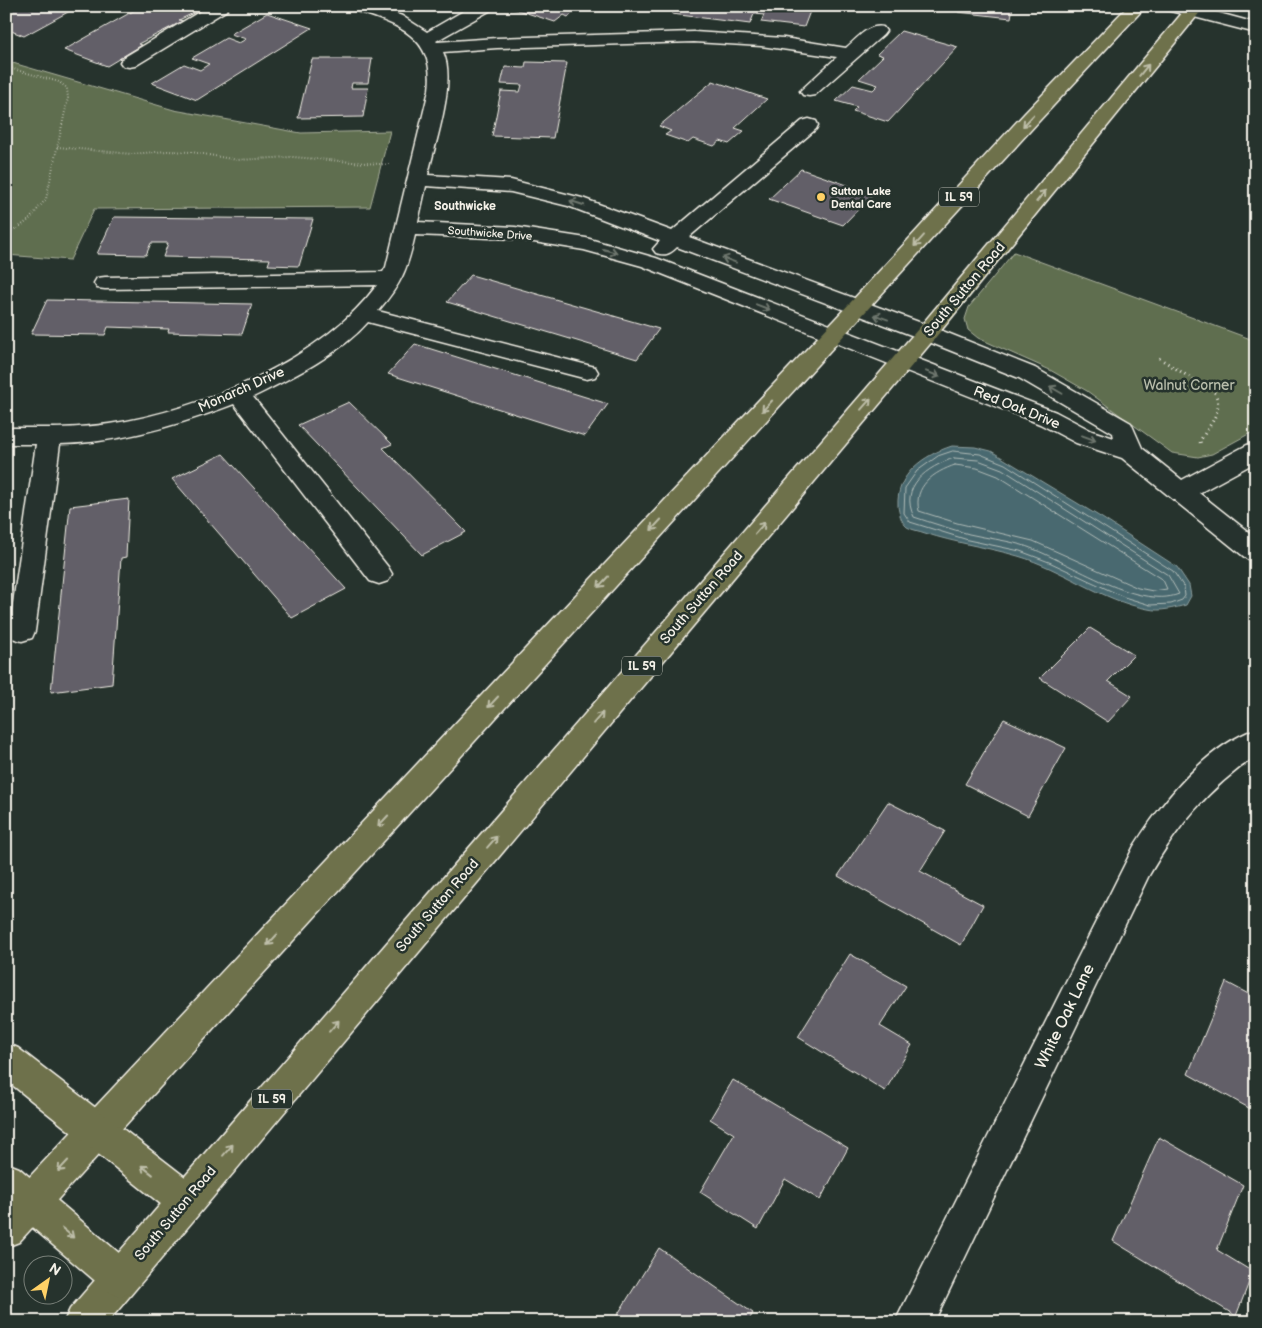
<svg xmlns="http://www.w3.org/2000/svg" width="1262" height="1328" font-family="'Balsamiq Sans',sans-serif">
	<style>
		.green { fill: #5f6e50; stroke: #aab09c }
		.water { fill: #49696f; stroke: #8d9f9f }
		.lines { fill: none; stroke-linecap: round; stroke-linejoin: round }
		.shore { stroke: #b0bbb8; stroke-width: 1 }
		.building { fill: #625e68; stroke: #f4f1e8 }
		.minor-casing { stroke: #f4f1e8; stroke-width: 3 }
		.major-casing { stroke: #f4f1e8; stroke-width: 3 }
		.highway-casing { stroke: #f4f1e8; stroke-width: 3 }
		.path-far1 { stroke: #f4f1e8; stroke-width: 2; stroke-dasharray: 0.5 2.5; stroke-linecap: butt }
		.path { stroke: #f4f1e8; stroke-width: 3; stroke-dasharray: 1 4; stroke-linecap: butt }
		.minor { fill: #26332d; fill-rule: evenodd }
		.major { fill: #6e714b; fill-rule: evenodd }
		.highway { fill: #6e714b; fill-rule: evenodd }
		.oneway { stroke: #bebea9 }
		.oneway2 { stroke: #6e766e }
		.poi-dot { fill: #ffd166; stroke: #26332d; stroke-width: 2 }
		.labels { text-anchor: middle; stroke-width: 5; stroke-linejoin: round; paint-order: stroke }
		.far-poi-label { font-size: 11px; font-weight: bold; fill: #f4f1e8; stroke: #26332d; text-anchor: start }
		.far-street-label { font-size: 11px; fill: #f4f1e8; stroke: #26332d }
		.shield { fill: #26332d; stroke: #b6b8b0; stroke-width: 1 }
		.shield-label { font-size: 12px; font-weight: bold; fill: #f4f1e8 }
		.far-neighbourhood-label { font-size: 12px; font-weight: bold; fill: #f4f1e8; stroke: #26332d }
		.street-label { font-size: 14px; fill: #f4f1e8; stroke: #26332d }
		.park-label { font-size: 14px; fill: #b8bdab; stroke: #26332d }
		.near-street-label { font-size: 16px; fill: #f4f1e8; stroke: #26332d }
	</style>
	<rect width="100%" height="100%" fill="#26332d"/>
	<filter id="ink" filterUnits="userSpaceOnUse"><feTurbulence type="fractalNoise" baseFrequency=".02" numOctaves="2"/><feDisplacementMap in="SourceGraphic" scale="10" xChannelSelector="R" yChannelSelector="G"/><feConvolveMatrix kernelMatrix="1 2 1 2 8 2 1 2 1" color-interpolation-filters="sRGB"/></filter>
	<g filter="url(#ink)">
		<path class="green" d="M 6,61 L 174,110 L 301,133 L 390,131 L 370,207 L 94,209 L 70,260 L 6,255 Z
			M 1014,252 L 1256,341 L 1256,430 L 1212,454 L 1198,457 L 1172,453 L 1087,391 L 1050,370 L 978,338 L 968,330 L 965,319 L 969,307 Z"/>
		<path class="water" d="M 952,446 L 975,447 L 991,451 L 1102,518 L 1177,567 L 1189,585 L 1191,596 L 1186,605 C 1174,608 1160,612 1148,609 C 1102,601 1063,569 1018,556 C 987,547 955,543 925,533 C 920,531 912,530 907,527 C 901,522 899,513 898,506 C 896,474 924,455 952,446 Z"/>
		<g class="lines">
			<path class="shore" d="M 953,451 L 980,454 L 1005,464 L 1173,571 L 1184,587 L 1185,596 L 1182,600 L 1171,604 L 1150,605 L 1124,597 L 1049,562 L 1020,551 L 968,540 L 910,522 L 904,513 L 905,488 L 917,471 L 938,456 Z
				M 954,458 L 978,460 L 1002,469 L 1168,575 L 1179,594 C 1136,611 1065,558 1022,545 C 1005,540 986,538 969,534 C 951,529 932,523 914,517 C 899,486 927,467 954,458 Z
				M 955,465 L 977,468 L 998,476 L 1163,580 L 1167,589 L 1153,591 L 1138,588 L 1033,541 L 957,523 L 919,511 C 913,486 934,472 955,465 Z"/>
		</g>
		<path class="building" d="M 13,6 L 25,6 L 33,9 L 38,6 L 79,6 L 24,36 L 6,29 L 6,10 Z
			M 142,6 L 208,6 L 179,20 L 183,21 L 138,44 L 142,45 L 107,66 L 64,50 Z
			M 505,6 L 582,6 L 568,17 L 564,15 L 555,22 Z
			M 676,6 L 812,6 L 804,27 L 761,22 L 764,15 L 754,14 L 750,24 L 672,14 Z
			M 959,6 L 1013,6 L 1011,18 L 958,12 Z
			M 267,13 L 312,28 L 197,100 L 152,83 L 184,64 L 200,70 L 209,64 L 192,58 L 226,38 L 239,43 L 246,39 L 231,34 Z
			M 901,31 L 958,47 L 888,122 L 853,111 L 857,107 L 836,101 L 853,85 L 873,90 L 878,85 L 859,79 L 883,56 L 877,54 Z
			M 312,59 L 372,59 L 368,83 L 352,83 L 351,88 L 368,88 L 363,117 L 298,118 Z
			M 526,62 L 567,63 L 553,138 L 492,136 L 501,91 L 520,92 L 522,85 L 501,84 L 505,67 L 525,68 Z
			M 713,81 L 767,99 L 735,128 L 744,131 L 729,144 L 720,141 L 714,146 L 693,139 L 688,143 L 665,135 L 671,131 L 659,126 Z
			M 801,169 L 873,194 L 843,225 L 769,199 Z
			M 114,217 L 313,219 L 299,266 L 268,265 L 270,259 L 163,257 L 168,243 L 151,243 L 146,255 L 97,254 Z
			M 471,275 L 659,329 L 637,359 L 447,302 Z
			M 47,300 L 252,304 L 242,334 L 168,332 L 169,329 L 108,327 L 105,335 L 31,334 Z
			M 415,344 L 608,404 L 585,436 L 388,374 Z
			M 349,402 L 392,444 L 383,448 L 466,532 L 422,555 L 298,425 Z
			M 223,454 L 346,589 L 292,618 L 172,479 Z
			M 129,499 L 126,557 L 121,558 L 112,684 L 51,692 L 70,506 Z
			M 1090,628 L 1134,655 L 1108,681 L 1132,696 L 1108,722 L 1040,678 Z
			M 1004,719 L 1066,748 L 1028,816 L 965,784 Z
			M 888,802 L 945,831 L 920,871 L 983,905 L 961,945 L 838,876 Z
			M 850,954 L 906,986 L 880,1026 L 912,1045 L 885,1091 L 798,1037 Z
			M 1226,982 L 1256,998 L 1256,1112 L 1188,1074 Z
			M 733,1080 L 848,1148 L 820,1200 L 785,1179 L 758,1229 L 700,1192 L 734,1134 L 710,1119 Z
			M 1159,1137 L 1243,1185 L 1217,1250 L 1253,1272 L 1236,1316 L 1113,1241 Z
			M 659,1248 L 753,1313 L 748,1322 L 613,1322 Z"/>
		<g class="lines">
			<g class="minor-casing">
				<path id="minor" d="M 209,6 L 229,6 L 227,10 L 135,66 L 129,67 L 123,66 L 120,62 L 123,58 Z
					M 351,6 L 377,6 L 402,16 L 427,32 L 472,6 L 493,6 L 491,10 L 436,41 L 437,42 L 497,38 L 694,32 L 784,38 L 846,48 C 857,39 868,24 883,27 L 886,31 L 883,35 L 815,95 L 809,96 L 803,95 L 800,91 L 837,57 L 761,46 L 694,42 L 497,48 L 443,52 C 457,81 435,143 428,175 L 511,180 L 582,198 L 672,231 L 802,121 L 809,119 L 816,121 L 818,125 L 816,129 L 689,237 L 935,328 L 1035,368 L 1131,423 L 1142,448 L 1182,480 L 1247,445 L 1256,443 L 1256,462 L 1199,493 L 1256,538 L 1256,561 L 1247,559 L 1122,458 L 1076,443 L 1040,424 L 642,266 L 584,250 L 515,239 L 415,235 C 407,270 402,283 378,311 L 595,367 L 598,372 L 595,377 L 587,379 L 368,322 C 339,355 291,378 253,397 L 388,567 L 392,574 L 388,581 L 379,584 L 370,581 L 234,404 C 179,425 119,443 60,444 L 35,631 L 32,638 L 22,641 L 12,638 L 9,631 L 36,444 L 6,444 L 6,428 C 41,428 74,429 109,424 C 199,411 322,360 377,285 L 105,289 L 97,288 L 94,283 L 97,278 L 105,277 L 383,272 L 386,267 L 429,90 C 436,36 397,24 353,10 ZM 426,186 L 511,192 L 568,206 L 660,241 L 653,249 L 656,253 C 665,256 670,254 677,247 L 919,338 L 1019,378 L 1113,433 L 1114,438 L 1092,431 L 1056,412 L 656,258 L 586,238 L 515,227 L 418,222 Z
					M 1165,6 L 1193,6 L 1256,23 L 1256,33 L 1167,10 Z
					M 1256,729 L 1256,756 C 1207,789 1177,827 1148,877 L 934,1322 L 895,1322 L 1134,846 C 1162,802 1205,747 1256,729 Z"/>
			</g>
			<g class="major-casing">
				<path id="major" d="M 1128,6 L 1146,6 L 1039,121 L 19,1242 L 6,1247 L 6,1202 L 850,303 L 1025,113 Z
					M 1188,6 L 1205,6 L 935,338 L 108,1322 L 64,1322 L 70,1309 L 919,328 Z"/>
			</g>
			<g class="highway-casing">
				<path id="highway" d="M 6,1043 L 18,1048 L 198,1187 L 203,1200 L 198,1213 L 185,1218 L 172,1213 L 6,1080 Z
					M 6,1163 L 19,1168 L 133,1265 L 139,1278 L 133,1291 L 120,1297 L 107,1291 L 6,1205 Z"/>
			</g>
			<path class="path-far1" d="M 6,67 L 59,82 L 67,88 L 68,98 L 46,199 L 29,220 L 19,227 L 6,233
				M 57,147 L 132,154 L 168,151 L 192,152 L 237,160 L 292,157 L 391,165"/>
			<path class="path" d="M 1159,358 L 1215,393 C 1224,412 1209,425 1200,441 L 1201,446"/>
			<use href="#minor" class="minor"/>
			<use href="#major" class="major"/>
			<use href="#highway" class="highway"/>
		</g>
		<defs><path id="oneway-shaft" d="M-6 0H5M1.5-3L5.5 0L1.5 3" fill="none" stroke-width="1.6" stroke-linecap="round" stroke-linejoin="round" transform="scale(1.25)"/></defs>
		<g class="oneway">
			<use href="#oneway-shaft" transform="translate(1144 70) rotate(-51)"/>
			<use href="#oneway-shaft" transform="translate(1028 121) rotate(133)"/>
			<use href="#oneway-shaft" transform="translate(1041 196) rotate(-51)"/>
			<use href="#oneway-shaft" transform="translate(919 241) rotate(132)"/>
			<use href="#oneway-shaft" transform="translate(866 404) rotate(-49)"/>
			<use href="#oneway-shaft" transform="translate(767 406) rotate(133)"/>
			<use href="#oneway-shaft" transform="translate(656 525) rotate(133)"/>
			<use href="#oneway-shaft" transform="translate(760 528) rotate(-49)"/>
			<use href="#oneway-shaft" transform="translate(603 582) rotate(133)"/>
			<use href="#oneway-shaft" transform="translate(493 702) rotate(133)"/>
			<use href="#oneway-shaft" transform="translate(598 718) rotate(-49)"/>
			<use href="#oneway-shaft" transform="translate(383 821) rotate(133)"/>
			<use href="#oneway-shaft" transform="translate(492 842) rotate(-49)"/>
			<use href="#oneway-shaft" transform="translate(272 940) rotate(133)"/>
			<use href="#oneway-shaft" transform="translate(334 1026) rotate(-49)"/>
			<use href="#oneway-shaft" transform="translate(228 1150) rotate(-49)"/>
			<use href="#oneway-shaft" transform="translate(63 1166) rotate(133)"/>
			<use href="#oneway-shaft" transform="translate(147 1170) rotate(-142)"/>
			<use href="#oneway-shaft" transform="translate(68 1233) rotate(40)"/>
		</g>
		<g class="oneway2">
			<use href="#oneway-shaft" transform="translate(577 203) rotate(-162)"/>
			<use href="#oneway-shaft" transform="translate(610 251) rotate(16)"/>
			<use href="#oneway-shaft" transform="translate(729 260) rotate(-160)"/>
			<use href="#oneway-shaft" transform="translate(763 307) rotate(21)"/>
			<use href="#oneway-shaft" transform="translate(881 317) rotate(-160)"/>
			<use href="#oneway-shaft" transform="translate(933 374) rotate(21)"/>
			<use href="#oneway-shaft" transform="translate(1056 390) rotate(-150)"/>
			<use href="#oneway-shaft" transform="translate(1089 438) rotate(20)"/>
		</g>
	</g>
	<circle class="poi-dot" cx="821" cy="197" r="5"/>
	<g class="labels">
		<g class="far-poi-label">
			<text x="831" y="195">Sutton Lake<tspan x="831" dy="13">Dental Care</tspan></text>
		</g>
		<g class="far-street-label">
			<text transform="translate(490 233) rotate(4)" y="4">Southwicke Drive</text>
		</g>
		<g class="shield">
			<rect x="939" y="187.5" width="40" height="19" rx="4"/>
			<rect x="622" y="656.5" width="40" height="19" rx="4"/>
			<rect x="252" y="1089.5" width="40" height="19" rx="4"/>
		</g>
		<g class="shield-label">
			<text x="959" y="201">IL 59</text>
			<text x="642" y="670">IL 59</text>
			<text x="272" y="1103">IL 59</text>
		</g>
		<g class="far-neighbourhood-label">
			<text x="465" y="210">Southwicke</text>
		</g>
		<g class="street-label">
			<text transform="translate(964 289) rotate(-50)" y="5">South Sutton Road</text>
			<text transform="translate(241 389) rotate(-24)" y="5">Monarch Drive</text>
			<text transform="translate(1017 407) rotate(22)" y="5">Red Oak Drive</text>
			<text transform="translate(701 597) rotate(-49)" y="5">South Sutton Road</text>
			<text transform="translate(437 905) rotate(-49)" y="5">South Sutton Road</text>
			<text transform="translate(175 1213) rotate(-50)" y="5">South Sutton Road</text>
		</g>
		<g class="park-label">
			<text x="1189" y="390">Walnut Corner</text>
		</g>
		<g class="near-street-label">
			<text transform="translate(1064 1016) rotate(-64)" y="6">White Oak Lane</text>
		</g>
	</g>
	<rect width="1262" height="1328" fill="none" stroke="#26332d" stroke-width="25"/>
	<rect x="12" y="12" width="1237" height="1303" fill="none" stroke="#f4f1e8" stroke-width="2" filter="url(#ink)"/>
	<g transform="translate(48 1280) rotate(33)"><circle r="24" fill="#26332d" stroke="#787f78"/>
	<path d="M0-4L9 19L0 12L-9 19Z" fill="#ffd166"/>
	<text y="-8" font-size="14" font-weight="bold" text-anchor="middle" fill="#f4f1e8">N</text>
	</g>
</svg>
